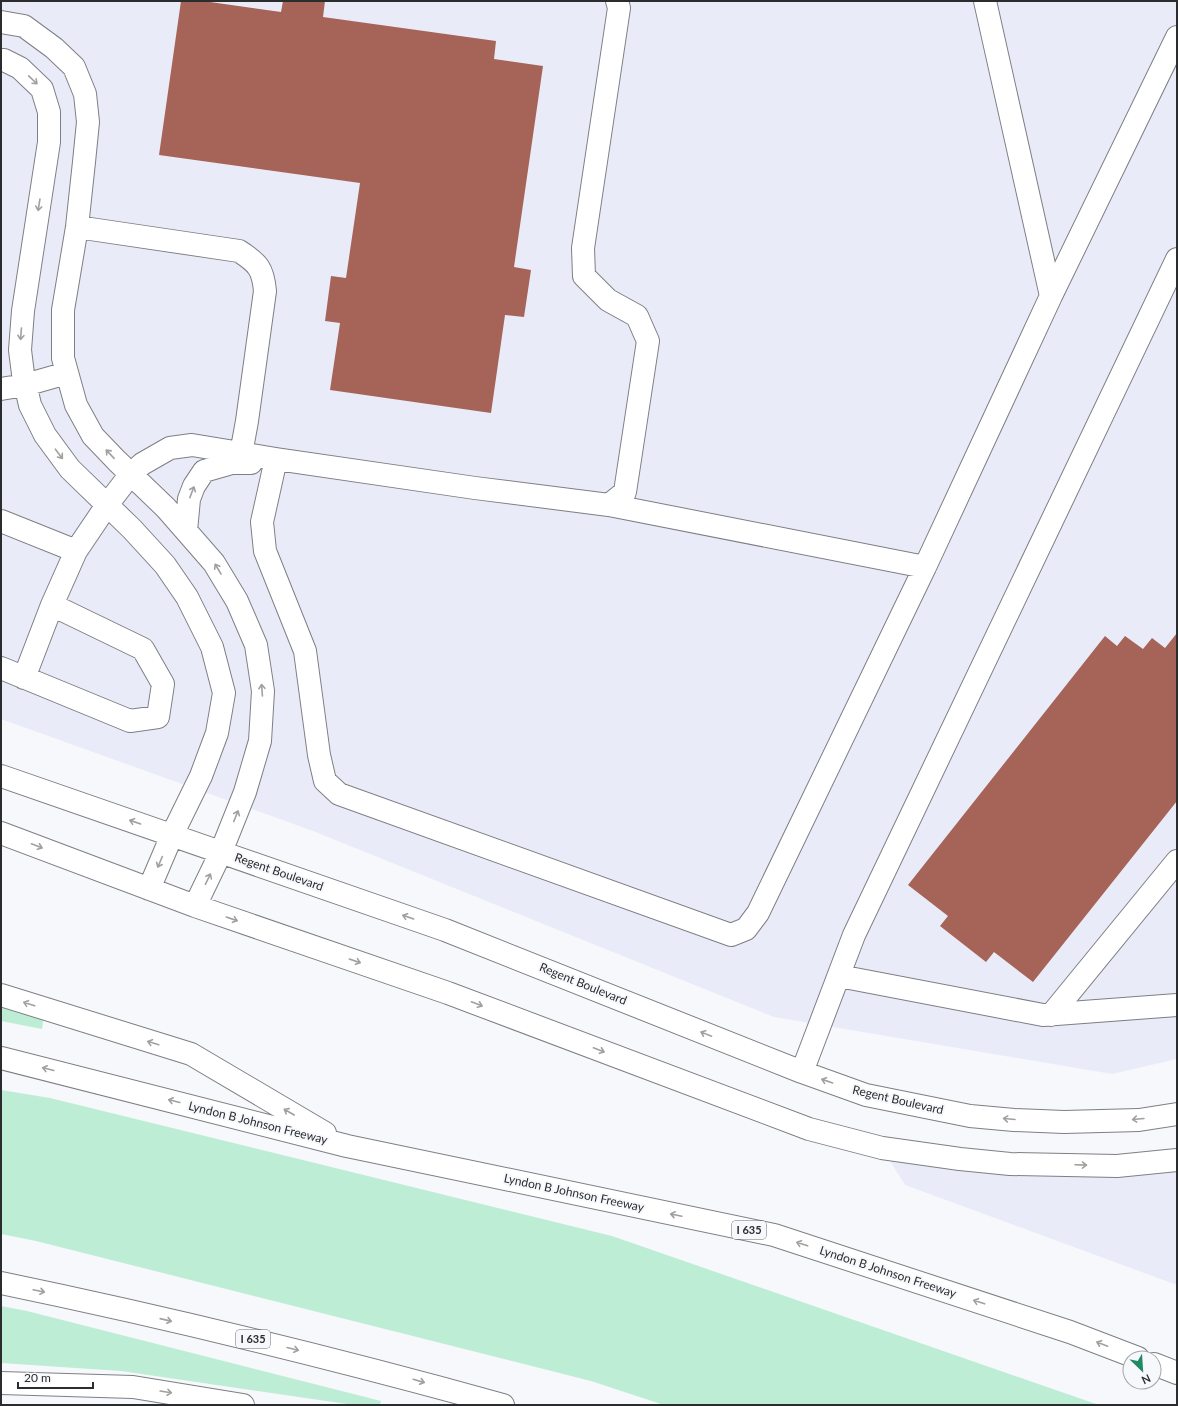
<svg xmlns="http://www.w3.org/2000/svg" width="1178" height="1406" font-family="Lato,sans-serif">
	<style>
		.built { fill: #e9ecf8 }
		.green { fill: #beedd5 }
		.building { fill: #a66357 }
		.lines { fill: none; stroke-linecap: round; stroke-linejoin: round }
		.minor-casing { stroke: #7e7f84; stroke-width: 24 }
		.highway-casing { stroke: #7e7f84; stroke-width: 24 }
		.minor { stroke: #fff; stroke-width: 22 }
		.highway { stroke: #fff; stroke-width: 22 }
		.oneway { stroke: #a0a0a0 }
		.labels { text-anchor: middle; stroke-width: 4; stroke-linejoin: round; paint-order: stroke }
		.shield { fill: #f6f8fc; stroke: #68696b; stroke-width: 1 }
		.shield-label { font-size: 11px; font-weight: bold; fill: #2b2c2d }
		.street-label { font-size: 12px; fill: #2b2c2d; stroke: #f6f8fc }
	</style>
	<rect width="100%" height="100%" fill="#f6f8fc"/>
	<path class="built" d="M 1,1 L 1177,1 L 1177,1059 L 1112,1074 L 774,1017 L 313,831 L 1,719 Z
		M 882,1148 L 1177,1160 L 1177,1285 L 905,1185 Z"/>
	<path class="green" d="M 1,1002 L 44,1015 L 42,1029 L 1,1021 Z
		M 1,1090 L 50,1098 L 612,1236 L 1099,1405 L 664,1405 L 591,1381 L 36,1241 L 1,1234 Z
		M 1,1306 L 27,1311 L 381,1401 L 380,1405 L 354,1405 L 121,1371 L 1,1363 Z"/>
	<path class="building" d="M 181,1 L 203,1 L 281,12 L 283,1 L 325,1 L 323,17 L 496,41 L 494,59 L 543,66 L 514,267 L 531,270 L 524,317 L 505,315 L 491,413 L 330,390 L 340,323 L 325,321 L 331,276 L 346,278 L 360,183 L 159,155 Z
		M 1177,633 L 1177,801 L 1033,982 L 994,952 L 986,962 L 940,926 L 948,916 L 908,885 L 1105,636 L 1117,646 L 1125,636 L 1143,649 L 1152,638 L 1165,648 Z"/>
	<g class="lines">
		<g class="minor-casing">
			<path id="minor" d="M 1,22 L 24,26 L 54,48 L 74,67 L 85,94 L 88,122 L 84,162 L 77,227 L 63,310 L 63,358 L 76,405 L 93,436 L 117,461 L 166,508 L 214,563 L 237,601 L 256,645 L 263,691 L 260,741 L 245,792 L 221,852 L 195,906
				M 1,60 L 4,60 L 20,68 L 42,89 L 49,112 L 49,142 L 23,311 L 20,350 L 23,374 L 30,405 L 45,435 L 70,469 L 132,529 L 165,565 L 187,597 L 212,647 L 224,693 L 217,733 L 201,776 L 172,835 L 149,889
				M 77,227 L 239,251 C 258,263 263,269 265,291 L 247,421 L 241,454
				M 1051,296 L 1177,37
				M 1,389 L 25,385 L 67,373
				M 276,459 L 262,522 L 265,551 L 305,651 L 319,755 L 325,781 L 339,794 L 731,935 L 746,929 L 758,913 L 925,567
				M 609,505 L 925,567 L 1051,296 L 985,1
				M 1,521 L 76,551
				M 186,531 L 189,499 L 194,486 L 204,471 L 232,463 L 251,463
				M 1,668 L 130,721 L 158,717 L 163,684 L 143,649 L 52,605 L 76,551 L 107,505 L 130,475 L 142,464 L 170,448 L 192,445 L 276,459 L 475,488 L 609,505 L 625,492 L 648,341 L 637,316 L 608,300 L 584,276 L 583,248 L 619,8 L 617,1
				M 24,678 L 52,605
				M 1,776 L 445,930 L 802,1072 L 866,1095 L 970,1116 L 1014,1120 L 1064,1122 L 1139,1120 L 1177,1114
				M 1,833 L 195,906 L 448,993 L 809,1129 L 882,1148 L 960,1159 L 1010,1164 L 1117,1166 L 1177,1160
				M 839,976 L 1043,1015 L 1177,1005
				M 1051,1015 L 1177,861
				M 802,1072 L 854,935 L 1177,259"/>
		</g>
		<g class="highway-casing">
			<path id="highway" d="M 1,995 L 191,1054 L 325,1133
				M 1,1058 L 347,1146 L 774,1235 L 1070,1332 L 1138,1358
				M 1,1283 C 170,1318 337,1359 503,1405
				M 1154,1364 L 1177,1373
				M 1,1383 L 133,1387 L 243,1405"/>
		</g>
		<use href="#minor" class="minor"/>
		<use href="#highway" class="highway"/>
	</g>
	<defs><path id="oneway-shaft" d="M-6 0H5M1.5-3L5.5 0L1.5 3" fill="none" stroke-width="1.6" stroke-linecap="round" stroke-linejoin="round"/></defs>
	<g class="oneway">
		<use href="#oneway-shaft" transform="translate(33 80) rotate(44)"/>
		<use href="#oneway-shaft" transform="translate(39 205) rotate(99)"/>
		<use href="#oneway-shaft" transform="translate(21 334) rotate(94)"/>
		<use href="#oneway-shaft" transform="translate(59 454) rotate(53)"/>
		<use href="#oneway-shaft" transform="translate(110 454) rotate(-133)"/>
		<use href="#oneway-shaft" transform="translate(192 492) rotate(-69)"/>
		<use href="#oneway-shaft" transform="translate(218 569) rotate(-121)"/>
		<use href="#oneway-shaft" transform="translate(262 690) rotate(-94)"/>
		<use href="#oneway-shaft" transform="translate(236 816) rotate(-68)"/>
		<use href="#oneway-shaft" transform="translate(135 822) rotate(-161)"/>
		<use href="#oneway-shaft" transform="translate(37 846) rotate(21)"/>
		<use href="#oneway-shaft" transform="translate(160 862) rotate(113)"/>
		<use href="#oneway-shaft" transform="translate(208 879) rotate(-64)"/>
		<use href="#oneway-shaft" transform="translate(408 917) rotate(-161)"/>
		<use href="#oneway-shaft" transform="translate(232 919) rotate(19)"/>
		<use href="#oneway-shaft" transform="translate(355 961) rotate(19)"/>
		<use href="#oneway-shaft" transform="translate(29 1004) rotate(-162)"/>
		<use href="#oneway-shaft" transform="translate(477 1004) rotate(21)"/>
		<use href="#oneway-shaft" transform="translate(706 1034) rotate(-158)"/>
		<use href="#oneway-shaft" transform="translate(153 1043) rotate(-163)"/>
		<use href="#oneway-shaft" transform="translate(599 1050) rotate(21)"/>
		<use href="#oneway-shaft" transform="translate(48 1069) rotate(-166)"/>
		<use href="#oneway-shaft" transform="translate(827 1081) rotate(-161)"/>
		<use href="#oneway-shaft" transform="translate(174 1101) rotate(-166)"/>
		<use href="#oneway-shaft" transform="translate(289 1112) rotate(-150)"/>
		<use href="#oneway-shaft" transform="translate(1009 1119) rotate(-175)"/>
		<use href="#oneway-shaft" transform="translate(1138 1119) rotate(175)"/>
		<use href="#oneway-shaft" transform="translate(1081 1165) rotate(2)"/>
		<use href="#oneway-shaft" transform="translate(676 1215) rotate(-168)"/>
		<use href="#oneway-shaft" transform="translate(802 1244) rotate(-162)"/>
		<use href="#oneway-shaft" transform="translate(39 1291) rotate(12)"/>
		<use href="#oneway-shaft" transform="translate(979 1302) rotate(-162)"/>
		<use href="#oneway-shaft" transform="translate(166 1320) rotate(13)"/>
		<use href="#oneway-shaft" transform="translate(1102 1344) rotate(-159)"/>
		<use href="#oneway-shaft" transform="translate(293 1349) rotate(14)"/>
		<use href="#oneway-shaft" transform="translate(419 1381) rotate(16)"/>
		<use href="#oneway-shaft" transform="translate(166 1392) rotate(9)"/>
	</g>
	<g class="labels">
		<g class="shield">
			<rect x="732" y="1221" width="34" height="18" rx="3"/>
			<rect x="236" y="1330" width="34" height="18" rx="3"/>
		</g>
		<g class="shield-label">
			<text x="749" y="1234">I 635</text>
			<text x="253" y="1343">I 635</text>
		</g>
		<g class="street-label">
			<text transform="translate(279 872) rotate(19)" y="4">Regent Boulevard</text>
			<text transform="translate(583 984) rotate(22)" y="4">Regent Boulevard</text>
			<text transform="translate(898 1100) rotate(13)" y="4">Regent Boulevard</text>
			<text transform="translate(258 1123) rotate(14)" y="4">Lyndon B Johnson Freeway</text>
			<text transform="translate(574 1193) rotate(12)" y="4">Lyndon B Johnson Freeway</text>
			<text transform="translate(888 1272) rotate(18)" y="4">Lyndon B Johnson Freeway</text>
		</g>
	</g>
	<rect width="1178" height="1406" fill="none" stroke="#2b2c2d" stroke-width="4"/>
	<g transform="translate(1142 1370) rotate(155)"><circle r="19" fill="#f6f8fc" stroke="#a5a6a9"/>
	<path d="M0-3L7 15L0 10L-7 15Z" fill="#228965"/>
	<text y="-6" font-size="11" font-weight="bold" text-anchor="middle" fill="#2b2c2d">N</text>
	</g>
	<path d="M18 1382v6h75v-6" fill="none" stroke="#2b2c2d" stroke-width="2"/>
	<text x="24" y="1382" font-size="12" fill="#2b2c2d" stroke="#f6f8fc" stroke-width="3" paint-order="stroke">20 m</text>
</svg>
